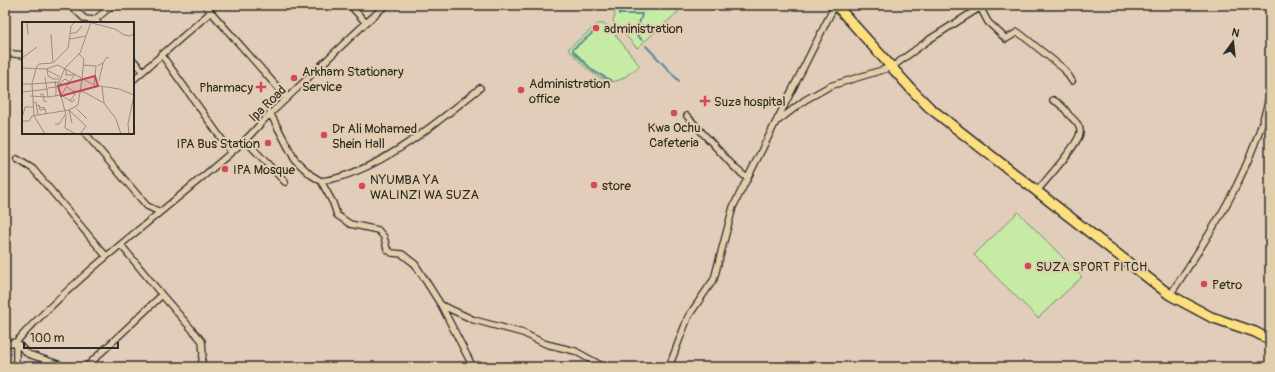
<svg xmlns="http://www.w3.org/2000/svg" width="1275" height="372" font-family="Pangolin,sans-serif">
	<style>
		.green { fill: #c6eba5; stroke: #788b68 }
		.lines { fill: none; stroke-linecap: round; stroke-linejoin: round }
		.stream { stroke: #5c8c93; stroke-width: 2 }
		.street-casing { stroke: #2b2b2b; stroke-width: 8 }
		.primary-casing { stroke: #2b2b2b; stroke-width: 12 }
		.street { stroke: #e2ceac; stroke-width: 5.5 }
		.primary { stroke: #fddf80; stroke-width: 9 }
		.poi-dot { fill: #d1495b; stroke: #e2ceac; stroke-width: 1.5 }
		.labels { text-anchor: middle; stroke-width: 4; stroke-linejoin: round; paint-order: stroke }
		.poi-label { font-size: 13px; fill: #2b2b2b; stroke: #e2ceac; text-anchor: start }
		.street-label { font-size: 13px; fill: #2b2b2b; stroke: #e2ceac }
		.inset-road { fill: none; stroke: #998c81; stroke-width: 1 }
		.view { fill: #c04656; fill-opacity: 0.15; stroke: #c04656; stroke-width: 2 }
		.inset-edge { fill: none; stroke: #2b2b2b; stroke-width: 2 }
	</style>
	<rect width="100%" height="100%" fill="#e2ccba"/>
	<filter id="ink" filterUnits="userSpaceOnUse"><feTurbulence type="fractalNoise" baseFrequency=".025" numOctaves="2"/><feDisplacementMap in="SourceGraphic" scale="8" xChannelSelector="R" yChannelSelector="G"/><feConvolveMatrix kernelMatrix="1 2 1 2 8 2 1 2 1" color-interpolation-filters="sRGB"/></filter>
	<g filter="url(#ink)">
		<path class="green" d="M 617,5 L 672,5 L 678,12 L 637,48 L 613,21 L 615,16 L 614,7 Z
			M 598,24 L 603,24 L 608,26 L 640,66 C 633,70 624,79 616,81 C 600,85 578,60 568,49 Z
			M 1018,212 L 1082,277 L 1038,318 L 974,255 Z"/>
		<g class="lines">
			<path class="stream" d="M 621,5 L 619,7 L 619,14 L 642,14 L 636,34 L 642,40
				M 595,31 L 573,49 L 573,51 L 593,71 L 610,80
				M 646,46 L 679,81"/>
			<g class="street-casing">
				<path id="street" d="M 70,5 L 85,19 L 95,20 L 98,23
					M 350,5 L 366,23
					M 980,7 L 988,22 L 1006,39 L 1018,32 L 1064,69 L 1072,81
					M 211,12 L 287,98
					M 93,21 L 113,5
					M 5,53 L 23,55
					M 161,54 L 231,152
					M 133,60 L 143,71
					M 133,80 L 211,12 L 205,5
					M 270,113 L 295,160 L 311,175 L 321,181 L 333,203 L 337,215 L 350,224 L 378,230 L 384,237 L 387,249 L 392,253 L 402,254 L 415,264 L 441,305 L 474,320 L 523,333 L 546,344 L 575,351 L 604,367
					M 687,116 L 735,168 L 748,179
					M 779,120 L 805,100 L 830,86 L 892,67 L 930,39 L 984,5
					M 85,133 L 147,206 L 160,212
					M 245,140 L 285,182
					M 17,159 L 33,169 L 106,256
					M 321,181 C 375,175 439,121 480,88
					M 1037,191 C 1046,180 1078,145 1080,133 C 1081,125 1074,120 1069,115 C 1065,109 1060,103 1053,100
					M 162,295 L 202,341 L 203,354 L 201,367
					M 1170,295 C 1213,230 1253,170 1270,93
					M 441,305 L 473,367
					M 16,342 L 28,354 L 67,367
					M 16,342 L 16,367
					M 5,344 L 16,342 C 84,267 169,209 244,141 C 254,132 262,121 272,112 C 310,77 347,39 386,5
					M 86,367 L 162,295 L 121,245
					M 669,367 L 688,317 L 714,279 L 733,207 L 835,5"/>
			</g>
			<g class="primary-casing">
				<path id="primary" d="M 836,5 L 913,91 L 930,108 L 1170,295 L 1211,317 L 1255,332 L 1270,340"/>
			</g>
			<use href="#street" class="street"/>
			<use href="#primary" class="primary"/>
		</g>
	</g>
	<g class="poi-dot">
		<circle cx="596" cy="28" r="4"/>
		<circle cx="294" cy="78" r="4"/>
		<path d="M259 81h4v4h4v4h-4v4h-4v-4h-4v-4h4z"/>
		<circle cx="521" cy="90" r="4"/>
		<path d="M703 95h4v4h4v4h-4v4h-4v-4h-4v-4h4z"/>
		<circle cx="674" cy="113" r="4"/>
		<circle cx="324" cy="135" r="4"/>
		<circle cx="268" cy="143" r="4"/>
		<circle cx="225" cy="169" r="4"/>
		<circle cx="594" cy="185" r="4"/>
		<circle cx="362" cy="186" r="4"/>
		<circle cx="1028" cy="266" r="4"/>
		<circle cx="1204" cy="284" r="4"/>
	</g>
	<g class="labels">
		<g class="poi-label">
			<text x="604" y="33">administration</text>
			<text x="302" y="76">Arkham Stationary<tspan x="302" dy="15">Service</tspan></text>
			<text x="529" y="88">Administration<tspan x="529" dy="15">office</tspan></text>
			<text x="253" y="92" text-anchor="end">Pharmacy</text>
			<text x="714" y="106">Suza hospital</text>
			<text x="674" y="132" text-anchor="middle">Kwa Ochu<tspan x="674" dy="15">Cafeteria</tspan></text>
			<text x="332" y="133">Dr Ali Mohamed<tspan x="332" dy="15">Shein Hall</tspan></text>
			<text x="260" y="148" text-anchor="end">IPA Bus Station</text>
			<text x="233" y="174">IPA Mosque</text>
			<text x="370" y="184">NYUMBA YA<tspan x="370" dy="15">WALINZI WA SUZA</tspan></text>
			<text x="602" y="190">store</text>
			<text x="1036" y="271">SUZA SPORT PITCH</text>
			<text x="1212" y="289">Petro</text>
		</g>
		<g class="street-label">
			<text transform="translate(267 103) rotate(-44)" y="5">Ipa Road</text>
		</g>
	</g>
	<g transform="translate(22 22)">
		<rect width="112" height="112" fill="#e2ccba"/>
		<path class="inset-road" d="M 5,0 L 6,13M 70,1 L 93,7 L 102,13 L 109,14 L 112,11M 29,12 L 31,41 L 46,26 L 48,13M 48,12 L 49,4 L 53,0M 48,12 L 55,10 L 60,4M 48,17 L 64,14M 112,25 L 112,63M 57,32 L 62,37 L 60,56M 0,36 L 15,25M 61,43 L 74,44 L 72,63M 75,44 L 81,41 L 85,35 L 87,36M 0,46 L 24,47 L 36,43 L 72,63 L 97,67 L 112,73M 14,46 L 17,42 L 30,41M 25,47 L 26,54 L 31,57 L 37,57M 44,47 L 44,53 L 52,53M 25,48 L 38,55M 77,59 L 81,41M 36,60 L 36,63 L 43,57 L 48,60M 37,60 L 43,46 L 58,31 L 69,0M 0,62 L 10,62 L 14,47M 45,65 L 51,69 L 62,70 L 82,81M 80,65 L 82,81 L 94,97 L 99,112M 26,66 L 34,65 L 33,59M 0,70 L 26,67M 18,73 L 21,72 L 22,79 L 25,80M 39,73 L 44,94 L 43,106 L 54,112M 39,73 L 50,80 L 53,77M 8,74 L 26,75 L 23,55M 34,74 L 34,65 L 40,61M 26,75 L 39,73 L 53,52M 48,79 L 53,72 L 51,69M 11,81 L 14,80 L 16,93M 14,84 L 17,83 L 18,88 L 23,87M 17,85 L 23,86 L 24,92M 54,86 L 65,97M 47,88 L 50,101M 1,93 L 3,85 L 11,85M 0,99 L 7,99 L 10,94 L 47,88M 33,102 L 37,102 L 43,93M 23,112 L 12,94 L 10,62 L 37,60M 58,112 L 64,104 L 47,88 L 56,83 L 60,57M 107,112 L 106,102 L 112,73"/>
		<path class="view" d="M 73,54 L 76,64 L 39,74 L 36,64 Z"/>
		<rect width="112" height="112" class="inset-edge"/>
	</g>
	<rect width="1275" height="372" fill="none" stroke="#e2ceac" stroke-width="20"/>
	<rect x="10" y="10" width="1255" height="352" fill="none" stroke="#2b2b2b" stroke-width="1.5" filter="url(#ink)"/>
	<g transform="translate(1233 42) rotate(15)" stroke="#e2ceac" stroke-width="3" paint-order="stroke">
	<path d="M0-3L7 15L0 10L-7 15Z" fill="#2b2b2b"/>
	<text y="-6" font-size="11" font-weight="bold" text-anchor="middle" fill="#2b2b2b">N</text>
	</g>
	<path d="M24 342v6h94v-6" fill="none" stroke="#2b2b2b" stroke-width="2"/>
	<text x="30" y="342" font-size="12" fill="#2b2b2b" stroke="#e2ceac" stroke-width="3" paint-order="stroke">100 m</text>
</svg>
